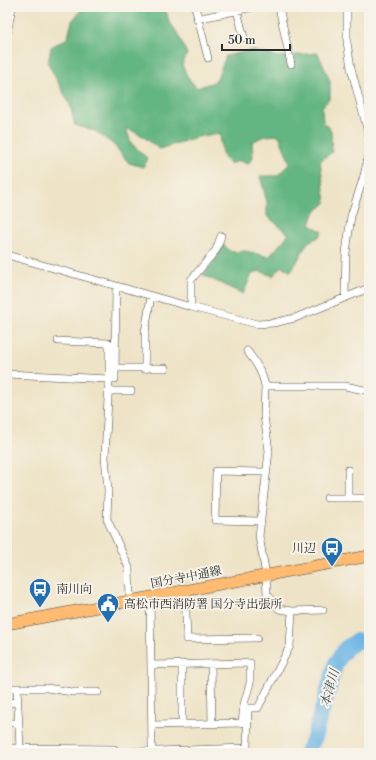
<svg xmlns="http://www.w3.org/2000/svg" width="376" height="760" font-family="'Libre Bodoni','Noto Serif JP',serif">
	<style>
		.forest { fill: #63b581; stroke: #477056 }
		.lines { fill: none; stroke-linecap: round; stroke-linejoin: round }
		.river { stroke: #6db5e4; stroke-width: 16 }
		.street-casing { stroke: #484742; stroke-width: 8 }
		.primary-casing { stroke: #484742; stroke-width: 12 }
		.street { stroke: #fff; stroke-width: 7 }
		.primary { stroke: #ffbb71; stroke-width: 11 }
		.labels { text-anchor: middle; stroke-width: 4; stroke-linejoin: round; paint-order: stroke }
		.poi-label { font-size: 12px; fill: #2b2b2b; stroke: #f7f3e8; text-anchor: start }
		.street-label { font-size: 12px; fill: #2b2b2b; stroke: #f7f3e8 }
		.water-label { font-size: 13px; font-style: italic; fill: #3f5462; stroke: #f7f3e8 }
	</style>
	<rect width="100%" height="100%" fill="#f7f3e8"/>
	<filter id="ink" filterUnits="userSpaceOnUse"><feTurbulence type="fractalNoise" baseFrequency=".025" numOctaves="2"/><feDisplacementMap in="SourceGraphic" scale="8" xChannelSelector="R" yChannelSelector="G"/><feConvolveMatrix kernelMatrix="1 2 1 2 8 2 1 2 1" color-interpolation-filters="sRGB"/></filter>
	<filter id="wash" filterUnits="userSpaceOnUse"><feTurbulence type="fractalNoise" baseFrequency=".012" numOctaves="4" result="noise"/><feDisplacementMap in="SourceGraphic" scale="16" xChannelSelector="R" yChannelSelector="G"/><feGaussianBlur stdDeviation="0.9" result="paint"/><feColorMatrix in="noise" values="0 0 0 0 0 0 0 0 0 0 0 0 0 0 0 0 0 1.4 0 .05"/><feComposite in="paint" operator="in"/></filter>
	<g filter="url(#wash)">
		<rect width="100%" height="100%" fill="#eee3c6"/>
		<path class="forest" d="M 80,7 L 165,7 L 169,21 L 178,34 L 187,54 L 182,65 L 188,78 L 197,88 L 216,81 L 226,56 L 252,50 L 278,57 L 318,53 L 330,81 L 330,98 L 322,107 L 323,122 L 331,130 L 332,152 L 320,161 L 326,203 L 314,213 L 310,225 L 322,231 L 319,237 L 308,242 L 291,272 L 281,266 L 273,276 L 259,271 L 252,274 L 243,294 L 203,275 L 216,259 L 223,244 L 231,252 L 246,251 L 269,257 L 289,234 L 267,216 L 267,202 L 260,176 L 277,176 L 290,163 L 279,135 L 264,136 L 252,142 L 253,157 L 248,164 L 239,161 L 229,164 L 222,154 L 220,133 L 197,137 L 159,149 L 143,136 L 126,128 L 131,143 L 148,159 L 143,167 L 129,163 L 113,144 L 95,131 L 75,125 L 70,105 L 48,63 L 51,47 L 68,38 L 72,21 L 82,9 Z"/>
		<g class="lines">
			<path class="river" d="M 306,753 L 313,741 L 336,663 L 346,648 L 357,641 L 369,640"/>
		</g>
	</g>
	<g filter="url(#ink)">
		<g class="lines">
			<g class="street-casing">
				<path id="street" d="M 195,7 L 208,58
					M 279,7 L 291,64
					M 347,7 L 347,42 L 351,68 L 369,136
					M 237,10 L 244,38
					M 197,19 L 253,7
					M 7,34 L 12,7
					M 7,255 L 191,307 L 257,324 L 273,323 L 295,318 L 369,288
					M 116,286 L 115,379 L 109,379 L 105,457 L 108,490 L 107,519 L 129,568 L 130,600
					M 346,297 L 345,293 L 346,253 L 351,216 L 363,179 L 369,155
					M 191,307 L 191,280 L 216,250 L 221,236
					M 247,351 C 256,362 263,373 265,386
					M 115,368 L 165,368
					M 145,369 L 145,332 L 151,296
					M 7,374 L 109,379 L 109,343 L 58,341
					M 109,391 L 131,391
					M 348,470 L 348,498
					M 327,498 L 369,498
					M 261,521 L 215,520 L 216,471 L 267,472
					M 185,591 L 187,639 L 257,638
					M 150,597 L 152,746
					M 292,611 L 323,610
					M 182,664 L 182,724
					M 211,664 L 212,724
					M 151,665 L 250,663 L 250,683 L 244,704 L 242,723 L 152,725
					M 7,688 L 47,688 L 72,692 L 98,692
					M 17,688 L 20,748
					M 7,703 L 17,702
					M 7,723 L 18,723
					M 7,748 L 114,749
					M 128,753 L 128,752 L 247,748 L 248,708 L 258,708 L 290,646 L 292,611 L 279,609 L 267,594 L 266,575 L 259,536 L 269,451 L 264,416 L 265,386 L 345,386 L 369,391"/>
			</g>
			<g class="primary-casing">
				<path id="primary" d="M 7,624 L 369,556"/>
			</g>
			<use href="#street" class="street"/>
			<use href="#primary" class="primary"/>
		</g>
	</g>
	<defs>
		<g id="bus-pin" transform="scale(1.15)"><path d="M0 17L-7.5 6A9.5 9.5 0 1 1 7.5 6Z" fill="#1f6fb2" stroke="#f7f3e8"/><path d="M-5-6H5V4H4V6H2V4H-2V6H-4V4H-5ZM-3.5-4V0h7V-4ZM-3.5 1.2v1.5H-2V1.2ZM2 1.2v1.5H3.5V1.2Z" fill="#fff"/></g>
		<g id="civic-pin" transform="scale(1.15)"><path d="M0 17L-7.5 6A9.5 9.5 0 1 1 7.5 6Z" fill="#1f6fb2" stroke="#f7f3e8"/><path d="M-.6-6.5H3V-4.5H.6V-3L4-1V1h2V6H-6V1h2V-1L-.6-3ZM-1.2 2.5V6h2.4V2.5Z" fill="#fff"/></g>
	</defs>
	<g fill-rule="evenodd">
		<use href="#bus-pin" x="332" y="548"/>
		<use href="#bus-pin" x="40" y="589"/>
		<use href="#civic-pin" x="108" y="604"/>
	</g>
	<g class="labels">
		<g class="poi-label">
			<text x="316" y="552" text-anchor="end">川辺</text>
			<text x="56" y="593">南川向</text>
			<text x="124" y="608">高松市西消防署 国分寺出張所</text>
		</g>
		<g class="street-label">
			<text transform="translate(186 577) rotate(-11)" y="4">国分寺中通線</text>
		</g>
		<g class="water-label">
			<text transform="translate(329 688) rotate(-74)" y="5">本津川</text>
		</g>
	</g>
	<rect width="376" height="760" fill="none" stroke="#f7f3e8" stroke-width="24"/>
	<path d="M222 44v6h68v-6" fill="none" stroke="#2b2b2b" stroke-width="2"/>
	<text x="228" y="44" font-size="12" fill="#2b2b2b" stroke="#f7f3e8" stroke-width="3" paint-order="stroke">50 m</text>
</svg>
